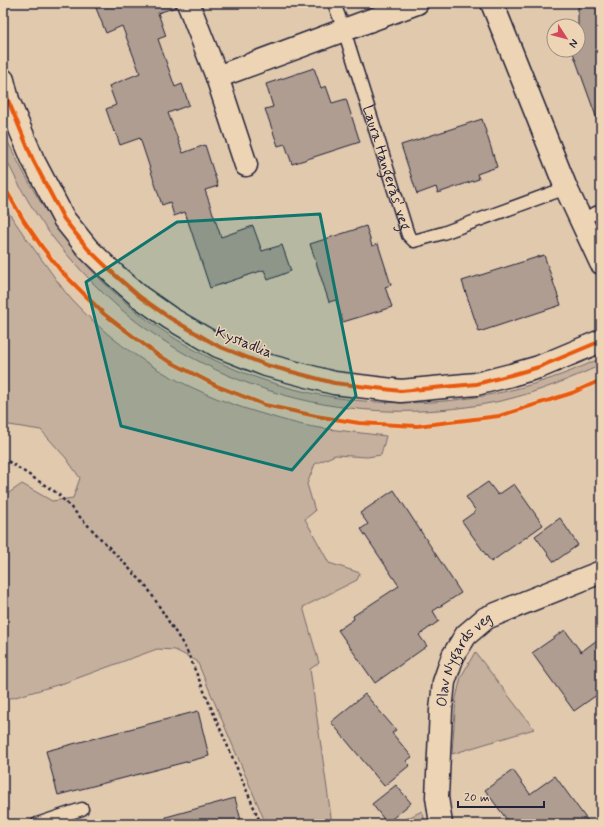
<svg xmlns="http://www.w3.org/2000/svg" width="604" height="827" font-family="Mynerve,sans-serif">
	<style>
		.green { fill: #c5b09d; stroke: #74696c }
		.building { fill: #ae9d90; stroke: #22223b }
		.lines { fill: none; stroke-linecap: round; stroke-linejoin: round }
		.lane-casing { stroke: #22223b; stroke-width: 15 }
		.street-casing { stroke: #22223b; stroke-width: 25 }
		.secondary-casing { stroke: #22223b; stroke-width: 25 }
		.path { stroke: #22223b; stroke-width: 2.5; stroke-dasharray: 3 3; stroke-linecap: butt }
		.lane { stroke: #edd4b5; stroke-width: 12 }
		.street { stroke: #edd4b5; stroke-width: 22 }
		.secondary { stroke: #edd4b5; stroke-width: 22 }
		.cycleway-casing { stroke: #edd4b5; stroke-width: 6 }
		.cycleway { stroke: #e8590c; stroke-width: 4 }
		.marked { fill: #0f766e; fill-opacity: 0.2; stroke: #0f766e; stroke-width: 3; stroke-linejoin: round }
		.labels { text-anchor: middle; stroke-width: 3; stroke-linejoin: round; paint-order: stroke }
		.street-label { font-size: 15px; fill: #22223b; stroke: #edd4b5 }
	</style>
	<rect width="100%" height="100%" fill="#e1c9ae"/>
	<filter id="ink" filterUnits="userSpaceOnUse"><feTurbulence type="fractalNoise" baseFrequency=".025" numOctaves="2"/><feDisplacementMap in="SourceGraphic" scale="8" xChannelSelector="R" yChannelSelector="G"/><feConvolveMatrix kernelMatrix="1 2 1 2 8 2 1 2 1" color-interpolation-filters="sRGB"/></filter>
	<g filter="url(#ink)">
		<path class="green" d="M 3,132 C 28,183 55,233 95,274 C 227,410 432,439 601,358 L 601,365 C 570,379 538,392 505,400 C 367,431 225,398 117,306 C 100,291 85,275 71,259 C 46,232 26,200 10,167 C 8,162 4,156 3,151 C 2,145 3,138 3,132 Z
			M 3,204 C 16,224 30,244 45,264 C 54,276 62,289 72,300 C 123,355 184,390 256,412 C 277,418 298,425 320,428 C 342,431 364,433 386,436 L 381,455 L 367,457 L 335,455 L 315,464 L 307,484 L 315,511 L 305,519 L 329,563 L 360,573 L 357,580 L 303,607 L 319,663 L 310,669 L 332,824 L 266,824 L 197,661 L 175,650 L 157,649 L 64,683 L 12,698 L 3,697 L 3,497 L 22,484 L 52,501 L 73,498 L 80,478 L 66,458 L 41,430 L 3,424 Z
			M 475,652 L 534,729 L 452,754 L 456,698 L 461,677 Z
			M 422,811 L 426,824 L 396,824 Z"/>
		<path class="building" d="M 94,3 L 176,3 L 176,7 L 158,13 L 166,36 L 158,39 L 175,87 L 182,84 L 189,105 L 168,113 L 183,153 L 205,145 L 218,186 L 205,190 L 221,237 L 253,226 L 262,251 L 282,245 L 291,271 L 268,280 L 264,270 L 210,288 L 185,212 L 174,216 L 170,202 L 162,205 L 140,138 L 120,145 L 115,131 L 114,132 L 106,109 L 116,105 L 109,86 L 140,73 L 122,26 L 106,33 Z
			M 578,3 L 601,3 L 601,122 L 598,122 L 572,50 L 578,50 Z
			M 314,68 L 321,88 L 326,86 L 332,103 L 346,99 L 360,142 L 292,164 L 285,144 L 278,146 L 265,109 L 273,107 L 266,84 Z
			M 482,119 L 497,167 L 477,174 L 479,179 L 438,193 L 436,187 L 417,194 L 401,145 Z
			M 366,226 L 372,246 L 378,244 L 386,269 L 391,285 L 385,287 L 392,307 L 343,322 L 336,300 L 329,302 L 310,244 Z
			M 544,255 L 561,305 L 479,332 L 462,281 Z
			M 488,482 L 498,495 L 514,484 L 543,525 L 491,562 L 462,521 L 476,511 L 466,497 Z
			M 394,490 L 461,593 L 433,611 L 439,621 L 419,635 L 427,646 L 375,683 L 338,630 L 354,619 L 353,616 L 399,586 L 361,529 L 368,524 L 360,513 Z
			M 560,518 L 578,545 L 554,562 L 535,536 Z
			M 565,630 L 581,652 L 601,637 L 601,692 L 574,711 L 532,653 Z
			M 365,694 L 396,730 L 392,733 L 412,757 L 406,761 L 410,765 L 384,786 L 331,722 Z
			M 198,711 L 209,756 L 58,795 L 46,751 Z
			M 513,770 L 530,794 L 555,776 L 590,824 L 510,824 L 485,790 Z
			M 396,785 L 411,803 L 387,823 L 372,804 Z
			M 235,798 L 242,824 L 167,824 L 166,817 Z"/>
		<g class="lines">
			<g class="lane-casing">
				<g id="lane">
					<path id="s1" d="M 334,3 L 344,30 L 408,235 L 414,241 L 443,233 L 566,188"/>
					<path d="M 581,219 L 601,211"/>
					<path d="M 37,824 L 82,809"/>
				</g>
			</g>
			<g class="street-casing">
				<g id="street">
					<path d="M 188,3 L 217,77 L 246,165"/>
					<path d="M 492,3 L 566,188 L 601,263"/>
					<path d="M 217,77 L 417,3"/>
					<path id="s2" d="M 441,824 L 437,797 L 441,710 L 444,682 L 453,656 L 466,635 L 486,618 L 601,572"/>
				</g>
			</g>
			<g class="secondary-casing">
				<path id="secondary" d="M 3,80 L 8,100 L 33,160 L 64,219 L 88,249 L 115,275 L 140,297 L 170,318 L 218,346 L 266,365 L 334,383 L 401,391 L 476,384 L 511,375 L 539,367 L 601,341"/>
			</g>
			<path class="path" d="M 3,458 L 57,493 L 147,587 L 186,649 L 261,824"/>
			<use href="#lane" class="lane"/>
			<use href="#street" class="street"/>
			<use href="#secondary" class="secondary"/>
			<g class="cycleway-casing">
				<path id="cycleway" d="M 3,80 L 8,100 L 33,160 L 64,219 L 88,249 L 115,275 L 140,297 L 170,318 L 218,346 L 266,365 L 334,383 L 401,391 L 476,384 L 511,375 L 539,367 L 601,341
					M 3,185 L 24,221 L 42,247 L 61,271 L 104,314 L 159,356 L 217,386 L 265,405 L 316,416 L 359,423 L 417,426 L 499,416 L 572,393 L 601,380"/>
			</g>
			<use href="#cycleway" class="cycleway"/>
		</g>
	</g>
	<path class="marked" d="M 320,214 L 356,396 L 292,470 L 121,426 L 86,282 L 177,222 Z"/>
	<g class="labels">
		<g class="street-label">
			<text dy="5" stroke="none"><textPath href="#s1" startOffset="173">Laura Hangerås' veg</textPath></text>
			<text transform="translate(244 342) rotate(22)" y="5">Kystadlia</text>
			<text dy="5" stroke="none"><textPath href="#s2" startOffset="172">Olav Nygards veg</textPath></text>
		</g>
	</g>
	<rect width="604" height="827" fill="none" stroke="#edd4b5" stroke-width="16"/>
	<rect x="8" y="8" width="588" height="811" fill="none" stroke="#22223b" stroke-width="1.5" filter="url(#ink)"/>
	<g transform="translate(566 38) rotate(126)"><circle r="19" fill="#edd4b5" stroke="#9c8d84"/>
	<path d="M0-3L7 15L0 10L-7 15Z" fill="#d1495b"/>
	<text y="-6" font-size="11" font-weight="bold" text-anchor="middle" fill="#22223b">N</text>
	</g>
	<path d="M458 801v6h86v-6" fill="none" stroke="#22223b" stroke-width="2"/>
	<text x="464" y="801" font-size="12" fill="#22223b" stroke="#edd4b5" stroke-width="3" paint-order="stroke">20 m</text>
</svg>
